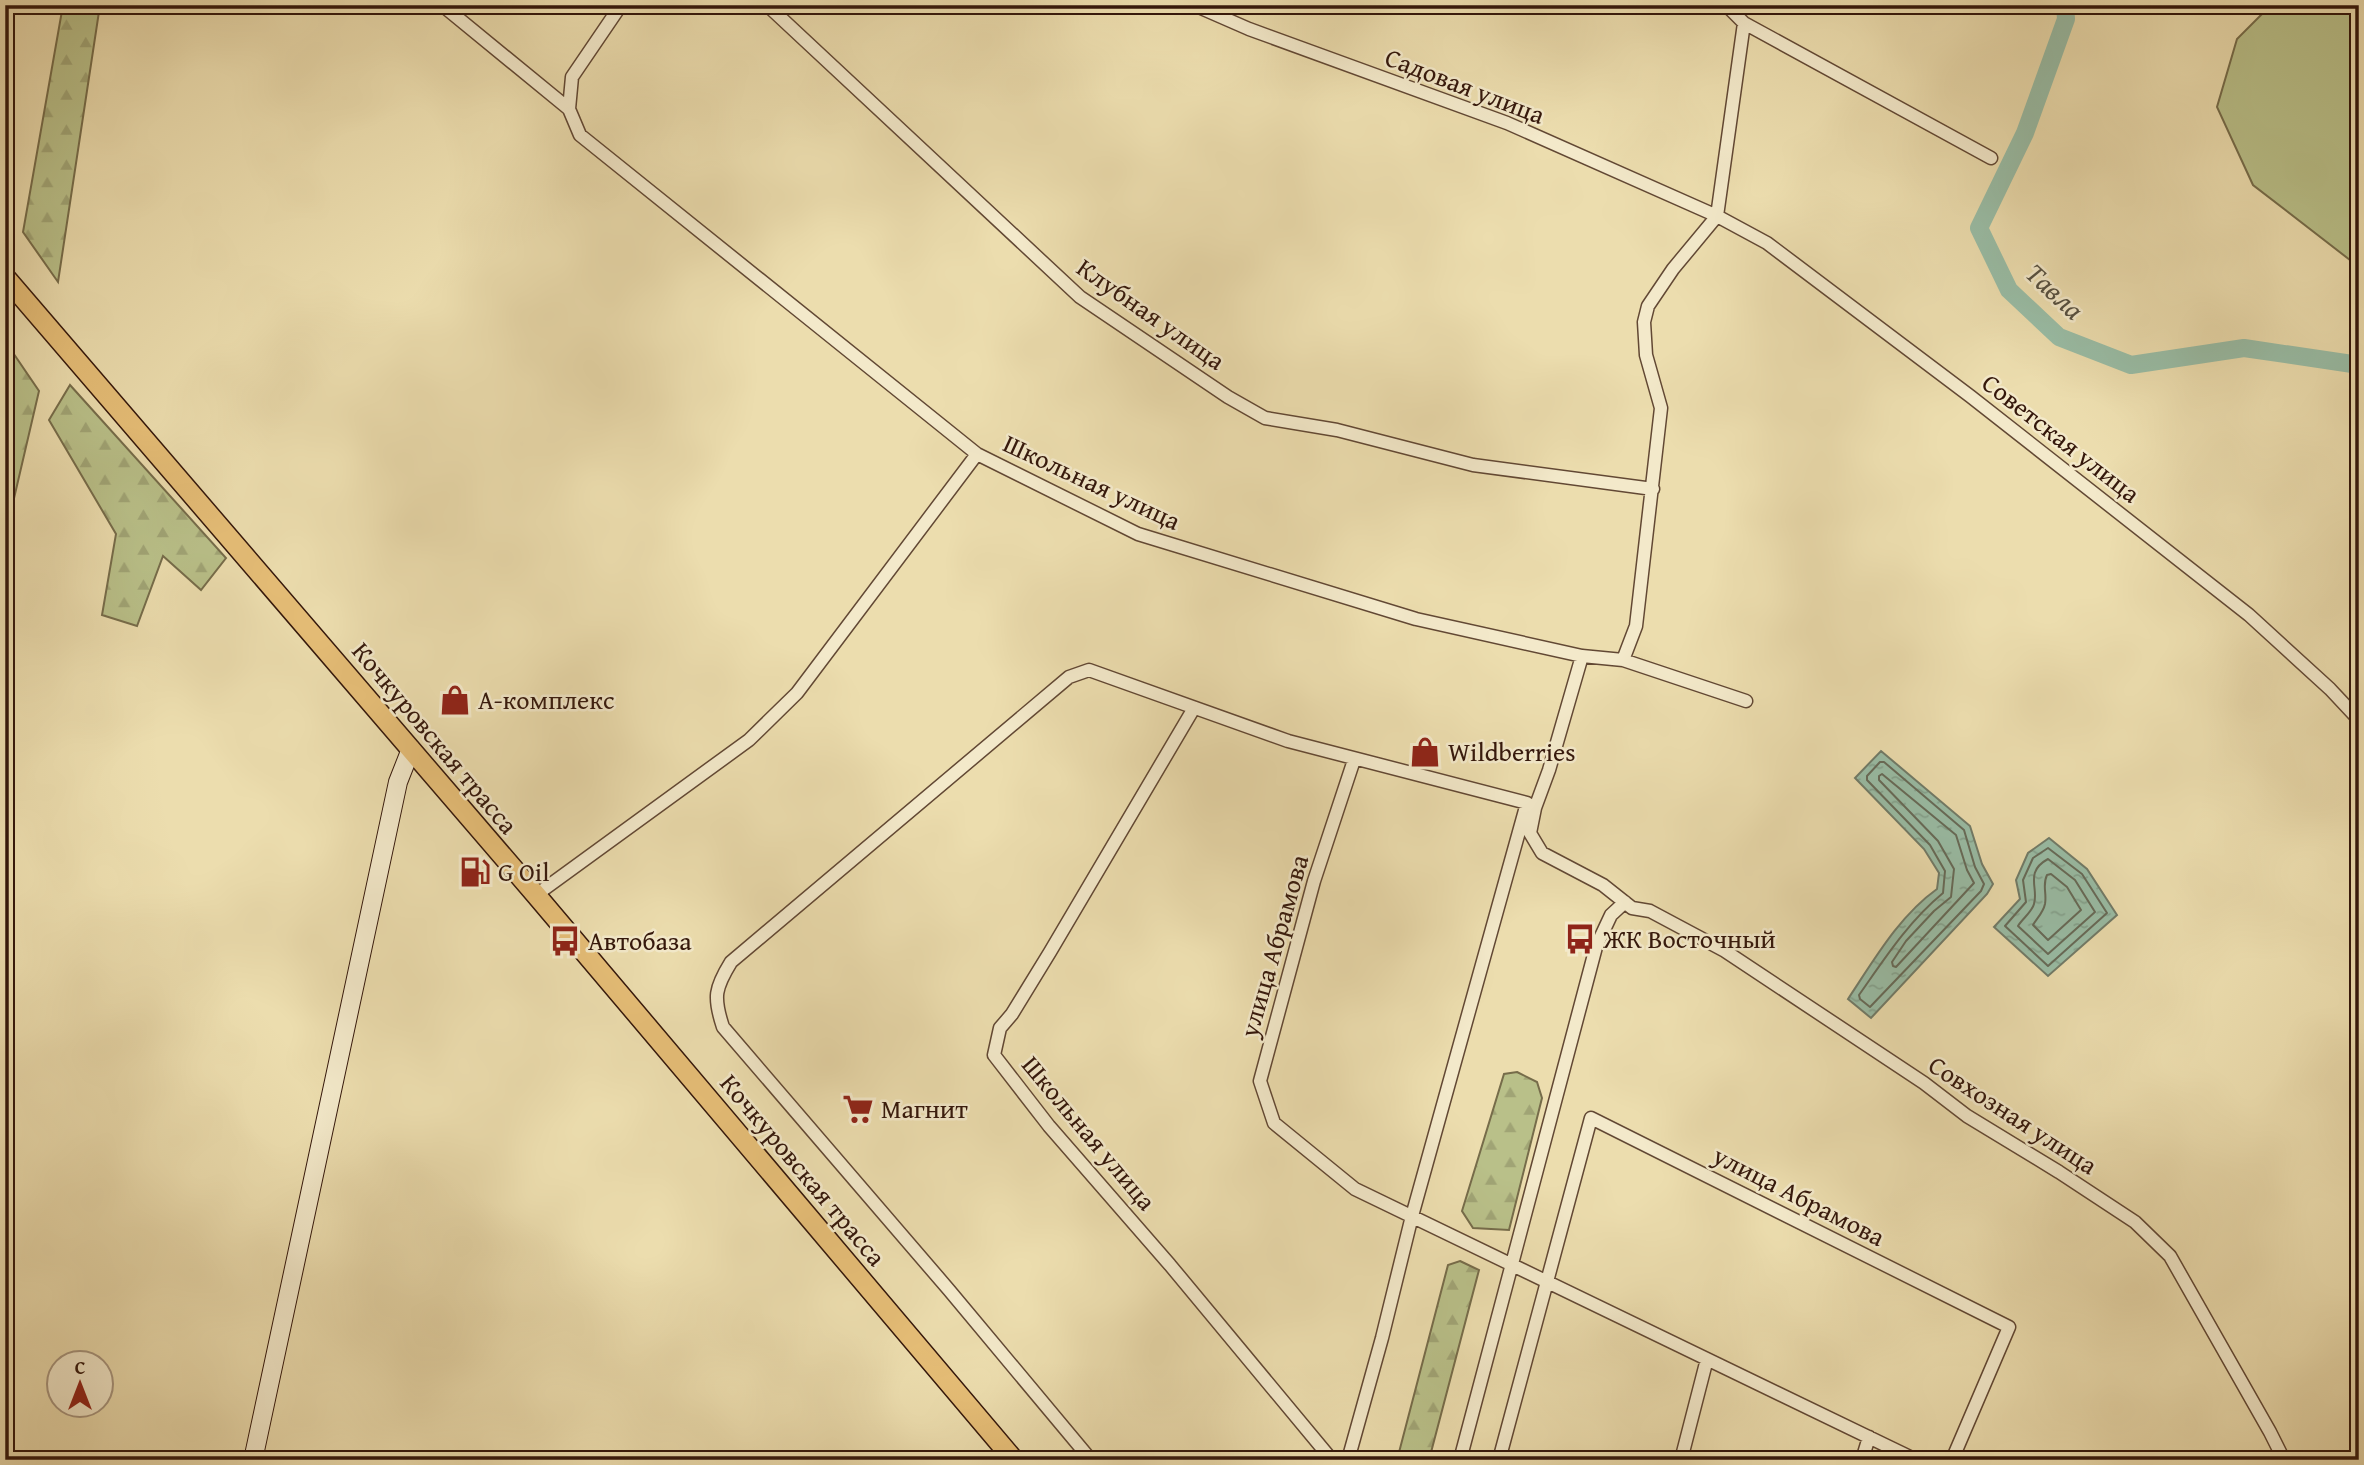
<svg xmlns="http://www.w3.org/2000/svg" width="2364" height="1465" font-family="'Gentium Book Plus',serif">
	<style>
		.grass { fill: #b9c089; stroke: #766c4a; stroke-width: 2 }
		.forest { fill: url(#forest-firs); stroke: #766c4a; stroke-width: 2 }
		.water { fill: url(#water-ripples); stroke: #717b68; stroke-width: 2 }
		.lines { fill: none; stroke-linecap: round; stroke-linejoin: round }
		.shore { stroke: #666a58; stroke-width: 2 }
		.river { stroke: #99bda6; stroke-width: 18 }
		.street-casing { stroke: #624834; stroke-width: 15 }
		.secondary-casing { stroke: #34170b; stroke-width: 20 }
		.primary-casing { stroke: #34170b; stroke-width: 22 }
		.street { stroke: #f3e9ca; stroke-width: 12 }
		.secondary { stroke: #f3e9ca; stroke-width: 18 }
		.primary { stroke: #e6be77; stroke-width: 19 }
		.labels { text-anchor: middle; stroke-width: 5; stroke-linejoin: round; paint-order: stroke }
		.street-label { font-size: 26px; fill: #34170b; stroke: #f3e9ca }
		.poi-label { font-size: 26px; fill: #34170b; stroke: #f3e9ca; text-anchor: start }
		.water-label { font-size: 28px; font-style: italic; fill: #575141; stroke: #f3e9ca }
	</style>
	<defs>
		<pattern id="forest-firs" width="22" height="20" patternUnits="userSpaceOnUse" patternTransform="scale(1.75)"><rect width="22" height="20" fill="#b9c089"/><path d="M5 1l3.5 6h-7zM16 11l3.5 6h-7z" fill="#a0a475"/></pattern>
		<pattern id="water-ripples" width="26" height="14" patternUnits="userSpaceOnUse" patternTransform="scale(1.75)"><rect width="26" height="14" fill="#99bda6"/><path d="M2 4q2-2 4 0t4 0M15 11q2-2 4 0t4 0" fill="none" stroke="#84a28e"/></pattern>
	</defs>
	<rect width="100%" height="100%" fill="#ecddae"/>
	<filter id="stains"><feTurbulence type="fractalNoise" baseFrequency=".00286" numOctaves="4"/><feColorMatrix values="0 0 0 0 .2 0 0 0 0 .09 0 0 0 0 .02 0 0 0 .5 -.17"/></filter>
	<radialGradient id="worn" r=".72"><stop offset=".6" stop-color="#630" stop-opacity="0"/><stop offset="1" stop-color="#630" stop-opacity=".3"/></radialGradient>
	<path class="grass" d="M 2271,5 L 2359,5 L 2359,267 L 2253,185 L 2217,107 L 2237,39 Z"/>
	<path class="forest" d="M 63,5 L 100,5 L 58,282 L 23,232 Z
		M 5,341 L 39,391 L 5,537 Z
		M 70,385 L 226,558 L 201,590 L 163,556 L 137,626 L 102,615 L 116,534 L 49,420 Z
		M 1517,1072 L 1537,1082 L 1542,1098 L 1509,1230 L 1473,1228 L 1462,1211 L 1504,1074 Z
		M 1460,1261 L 1479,1270 L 1429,1460 L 1397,1460 L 1448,1265 Z"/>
	<path class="water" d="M 1881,751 L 1970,826 L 1982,864 L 1993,884 L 1987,894 L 1871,1018 L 1848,999 C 1874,960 1899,916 1937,889 L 1939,873 L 1924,849 L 1855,778 Z
		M 2049,838 L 2087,869 L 2117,915 L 2048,976 L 1994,927 L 2020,899 L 2016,880 L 2028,853 Z"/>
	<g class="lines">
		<path class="shore" d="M 1880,762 L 1884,762 L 1964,830 L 1975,867 L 1984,884 L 1981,891 L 1870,1007 L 1860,999 L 1859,995 C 1885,958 1908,922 1943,893 L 1945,871 L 1930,845 L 1867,780 L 1867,776 Z
			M 1882,774 L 1956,835 L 1967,870 L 1974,883 L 1896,967 L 1893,966 L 1892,962 L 1906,941 L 1934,911 L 1951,897 L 1954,869 L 1938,841 L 1879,780 L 1879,776 Z
			M 2048,848 L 2082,874 L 2107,913 L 2048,966 L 2005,926 L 2026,902 L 2023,880 L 2033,858 Z
			M 2048,859 L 2075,880 L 2095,912 L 2048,954 L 2018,926 C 2022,919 2032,912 2034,904 C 2039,888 2024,872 2048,859 Z
			M 2051,874 L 2067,887 L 2081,910 L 2048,940 L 2033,925 C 2037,918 2043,913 2045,904 C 2047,893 2042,885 2047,875 Z"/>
		<path class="river" d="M 2065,5 L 2066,19 L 2025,133 L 1979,228 L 2009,290 L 2059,337 L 2131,365 L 2244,348 L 2359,365"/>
		<g class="street-casing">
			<path id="street" d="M 442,5 L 569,109
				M 621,5 L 572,77 L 569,109 L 580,135 L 977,454 L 1138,534 L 1416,619 L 1582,656 L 1623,660 L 1746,701
				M 767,5 L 1080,297 L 1228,397 L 1265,418 L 1337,430 L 1473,465 L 1653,489
				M 1194,5 L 1249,29 L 1507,123 L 1717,216 L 1767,243 L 1970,396 L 2249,615 L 2330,689 L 2359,720
				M 1726,5 L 1744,23 L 1991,158
				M 1623,660 L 1636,626 L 1661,408 L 1646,355 L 1644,322 L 1648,306 L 1673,269 L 1717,216 L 1744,23
				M 1194,708 L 1050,952 L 1012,1014 L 1000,1028 L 994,1055 L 1049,1126 L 1170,1265 L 1332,1460
				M 1354,760 L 1314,881 L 1260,1081 L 1274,1123 L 1355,1189 L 1916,1460
				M 1535,808 L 1549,770 L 1582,656
				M 536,895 L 749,740 L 797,693 L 977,454
				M 1091,1460 L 949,1290 L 723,1027 C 713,997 715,988 731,962 L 1069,677 L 1089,670 L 1288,741 L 1527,803 L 1535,808 L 1530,833 L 1542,853 L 1603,885 L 1632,908 L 1650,911 L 1725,951 L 1924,1083 L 1967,1116 L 2059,1172 L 2135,1222 L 2170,1256 L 2270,1432 L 2284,1460
				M 1348,1460 L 1382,1338 L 1412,1216 L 1527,803
				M 1460,1460 L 1596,947 L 1611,915 L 1625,902
				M 1499,1460 L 1591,1118 L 2009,1327 L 1952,1460
				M 1681,1460 L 1707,1359
				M 1862,1460 L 1869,1437"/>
		</g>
		<g class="secondary-casing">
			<path id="secondary" d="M 253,1460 L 398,782 L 411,749"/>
		</g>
		<g class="primary-casing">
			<path id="primary" d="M 5,277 L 536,895 L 1014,1460"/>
		</g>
		<use href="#street" class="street"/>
		<use href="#secondary" class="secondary"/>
		<use href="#primary" class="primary"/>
	</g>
	<defs>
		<g id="shop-bare" transform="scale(2.415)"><path d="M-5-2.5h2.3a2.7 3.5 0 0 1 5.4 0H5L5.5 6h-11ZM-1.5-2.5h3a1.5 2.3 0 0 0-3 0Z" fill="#8f2418" stroke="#f3e9ca" stroke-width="2.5" paint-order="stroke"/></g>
		<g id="fuel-bare" transform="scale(2.415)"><path d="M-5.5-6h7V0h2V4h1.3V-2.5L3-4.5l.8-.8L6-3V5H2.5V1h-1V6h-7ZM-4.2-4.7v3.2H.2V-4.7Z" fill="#8f2418" stroke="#f3e9ca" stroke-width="2.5" paint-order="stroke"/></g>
		<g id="bus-bare" transform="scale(2.415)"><path d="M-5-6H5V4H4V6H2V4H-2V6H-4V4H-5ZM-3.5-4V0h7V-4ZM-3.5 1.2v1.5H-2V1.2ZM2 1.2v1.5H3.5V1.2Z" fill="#8f2418" stroke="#f3e9ca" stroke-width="2.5" paint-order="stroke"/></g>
		<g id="supermarket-bare" transform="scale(2.415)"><path d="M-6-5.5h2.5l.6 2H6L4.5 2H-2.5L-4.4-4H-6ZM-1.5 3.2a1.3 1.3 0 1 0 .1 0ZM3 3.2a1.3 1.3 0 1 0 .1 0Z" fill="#8f2418" stroke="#f3e9ca" stroke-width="2.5" paint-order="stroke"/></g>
	</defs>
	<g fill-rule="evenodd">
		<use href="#shop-bare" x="455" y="700"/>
		<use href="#shop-bare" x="1425" y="752"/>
		<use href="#fuel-bare" x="475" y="872"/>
		<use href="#bus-bare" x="1580" y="939"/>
		<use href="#bus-bare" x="565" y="941"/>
		<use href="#supermarket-bare" x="858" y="1109"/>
	</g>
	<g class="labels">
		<g class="street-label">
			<text transform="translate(1465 86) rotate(21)" y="9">Садовая улица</text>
			<text transform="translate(1151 314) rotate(35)" y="9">Клубная улица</text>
			<text transform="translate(2061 438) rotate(38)" y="9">Советская улица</text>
			<text transform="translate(1092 482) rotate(25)" y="9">Школьная улица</text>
			<text transform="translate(435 738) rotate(50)" y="9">Кочкуровская трасса</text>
			<text transform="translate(1274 946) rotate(-74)" y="9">улица Абрамова</text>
			<text transform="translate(2013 1115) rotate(33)" y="9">Совхозная улица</text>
			<text transform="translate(1089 1133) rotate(50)" y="9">Школьная улица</text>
			<text transform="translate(803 1170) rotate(50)" y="9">Кочкуровская трасса</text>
			<text transform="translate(1799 1196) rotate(27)" y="9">улица Абрамова</text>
		</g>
		<g class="poi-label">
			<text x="478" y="709">А-комплекс</text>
			<text x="1448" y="761">Wildberries</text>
			<text x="498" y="881">G Oil</text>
			<text x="1603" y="948">ЖК Восточный</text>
			<text x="588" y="950">Автобаза</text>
			<text x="881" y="1118">Магнит</text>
		</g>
		<g class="water-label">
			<text transform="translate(2055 291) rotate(43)" y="10">Тавла</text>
		</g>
	</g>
	<rect width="2364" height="1465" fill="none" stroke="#ecddae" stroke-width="28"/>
	<rect x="7" y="7" width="2350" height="1451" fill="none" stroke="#34170b" stroke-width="3.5"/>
	<rect x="14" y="14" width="2336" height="1437" fill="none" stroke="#34170b" stroke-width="2"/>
	<g transform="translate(80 1384)"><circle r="33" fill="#f3e9ca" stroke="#a7957e" stroke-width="2"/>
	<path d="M0-5L12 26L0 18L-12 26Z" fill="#8f2418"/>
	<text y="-10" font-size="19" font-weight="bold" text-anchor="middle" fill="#34170b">С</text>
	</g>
	<rect width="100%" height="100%" filter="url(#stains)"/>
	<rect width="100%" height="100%" fill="url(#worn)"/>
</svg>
